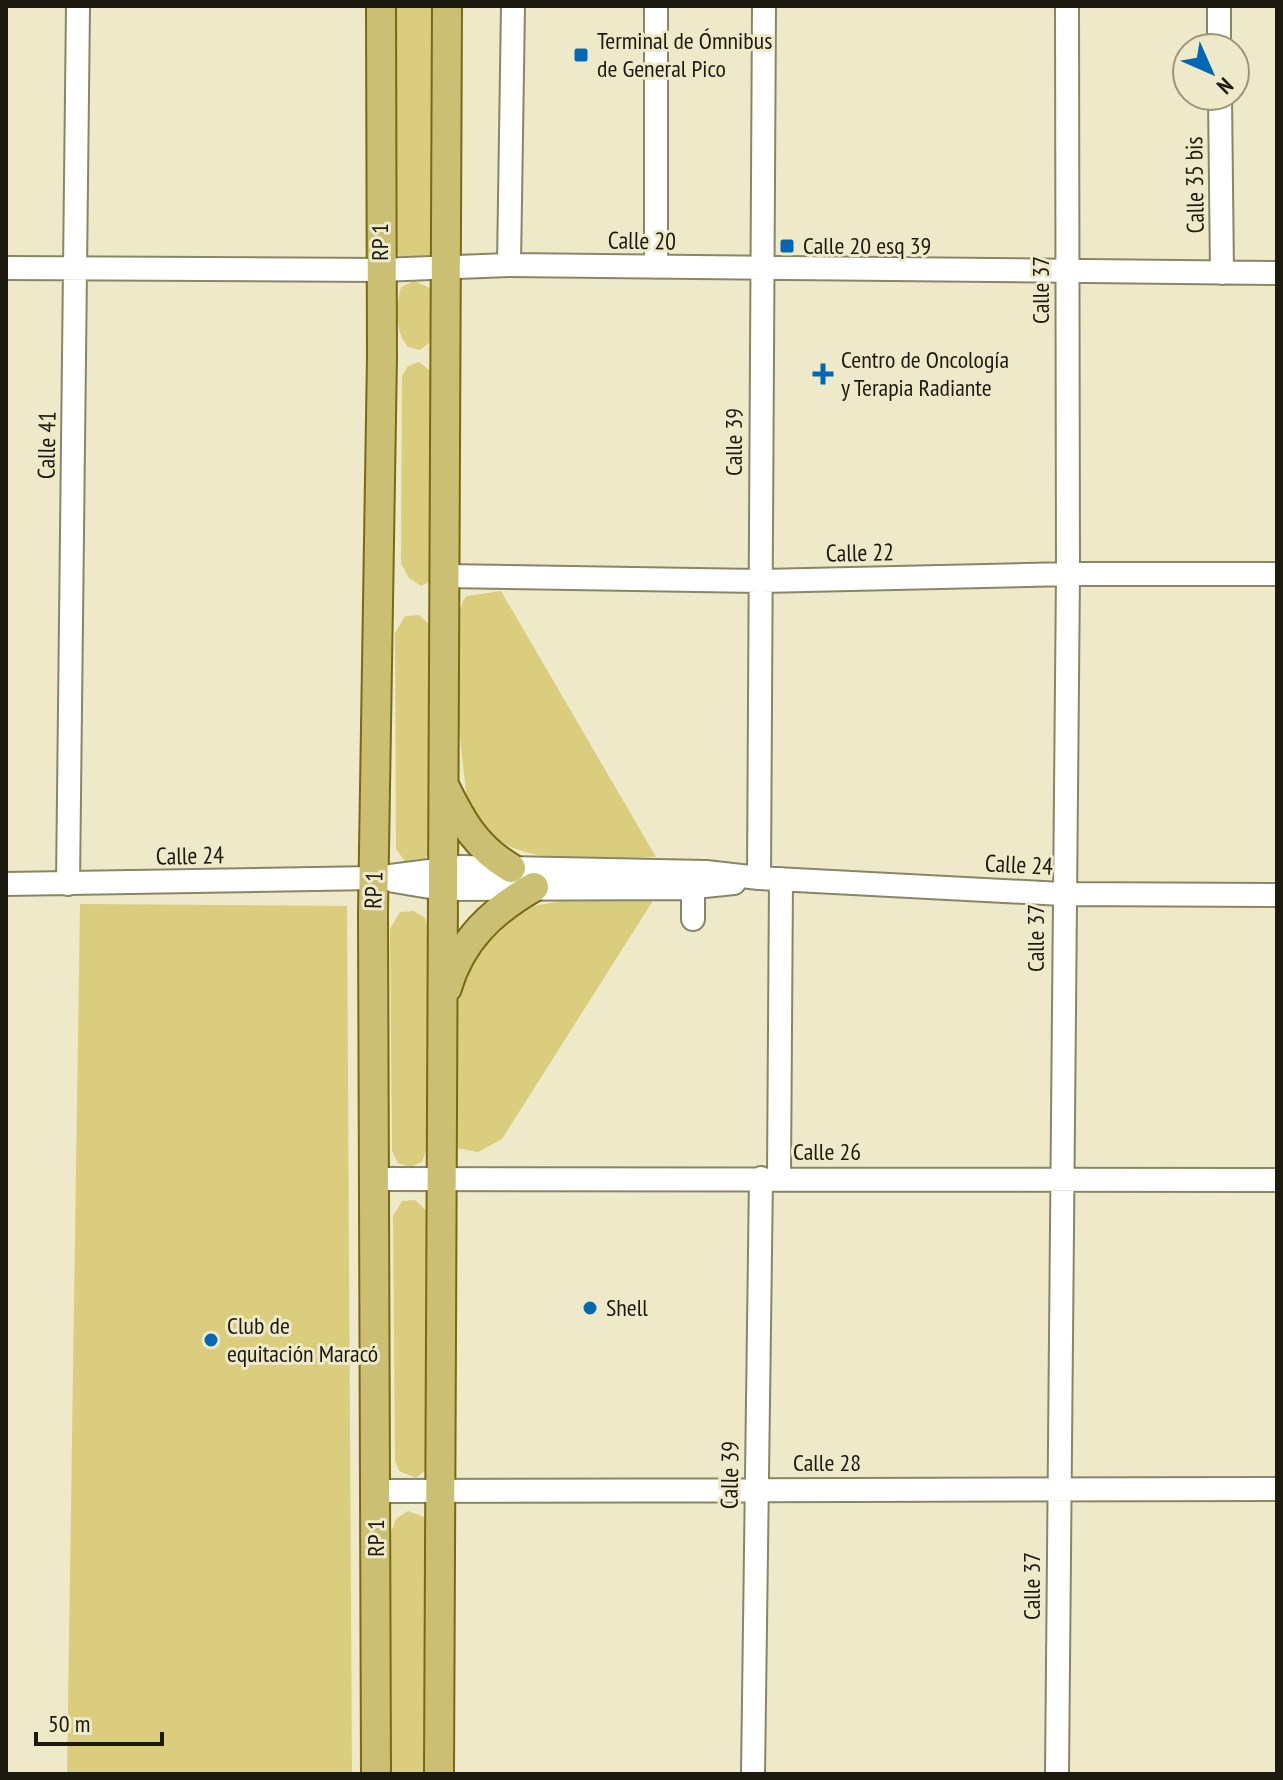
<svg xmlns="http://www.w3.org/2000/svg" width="1283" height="1780" font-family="'PT Sans Narrow',sans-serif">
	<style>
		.green { fill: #dacd7e }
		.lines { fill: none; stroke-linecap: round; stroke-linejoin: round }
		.minor-casing { stroke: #898567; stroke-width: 26 }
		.major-casing { stroke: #776a13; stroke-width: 32 }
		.minor { stroke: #fff; stroke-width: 22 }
		.major { stroke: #cbbf73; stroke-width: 28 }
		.poi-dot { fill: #0268b4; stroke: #eee9c9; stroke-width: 3 }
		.labels { text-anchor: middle; stroke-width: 6; stroke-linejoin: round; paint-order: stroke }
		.poi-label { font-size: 24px; fill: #1c1a0e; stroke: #eee9c9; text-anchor: start }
		.street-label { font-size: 24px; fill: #1c1a0e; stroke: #eee9c9 }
	</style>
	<rect width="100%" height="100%" fill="#eee9c9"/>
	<path class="green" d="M 396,6 L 434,6 L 433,250 L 428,261 L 401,260 L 398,254 Z
		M 414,281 L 432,289 L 434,339 L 420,350 L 408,347 C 395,334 396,304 401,287 Z
		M 419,362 L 433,373 L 431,581 L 421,586 L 409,578 L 401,563 L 402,376 L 408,366 Z
		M 501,591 L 656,857 C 593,858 479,874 466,791 C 462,758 445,616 467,596 Z
		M 419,615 L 433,628 L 430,848 L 425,860 L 407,864 L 396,849 L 395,633 L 405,616 Z
		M 588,897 L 654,899 L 502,1139 L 478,1152 L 456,1148 L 453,1141 L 459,979 L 476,947 L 526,907 Z
		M 80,904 L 347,906 L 352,1774 L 67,1774 Z
		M 414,911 L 425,918 L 429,931 L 426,1150 L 422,1162 L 410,1167 L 398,1163 L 392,1151 L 390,929 L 400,912 Z
		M 415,1200 L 428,1212 L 430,1467 L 416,1478 L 399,1471 L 395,1460 L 393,1216 L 402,1201 Z
		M 408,1511 L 427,1518 L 430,1774 L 390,1774 L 391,1532 L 396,1519 Z"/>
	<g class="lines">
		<g class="minor-casing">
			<path id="minor" d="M 1219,6 L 1219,48
				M 1220,96 L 1222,273
				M 509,265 L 513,6
				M 656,267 L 656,6
				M 6,268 L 380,270 L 509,265 L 1277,273
				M 444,576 L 759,581 L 1068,574 L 1277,574
				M 759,878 L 764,6
				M 394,881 L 442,889 L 685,888 L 734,883
				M 6,884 L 375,878 L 461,867 L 706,872 L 759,878 L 1062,894 L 1277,895
				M 68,884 L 78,6
				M 693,919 L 693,888
				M 779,1178 L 781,879
				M 376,1179 L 1277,1180
				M 376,1491 L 1277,1489
				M 753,1774 L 761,1178
				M 1057,1774 L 1068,574 L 1067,6"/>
		</g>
		<g class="major-casing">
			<path id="major" d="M 445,787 C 462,822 477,848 511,868
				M 447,988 C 461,940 492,911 534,887
				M 376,1774 L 373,912 L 382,356 L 381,6
				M 439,1774 L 447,6"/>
		</g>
		<use href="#minor" class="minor"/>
		<use href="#major" class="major"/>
	</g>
	<g class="poi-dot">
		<rect x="573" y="47" width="16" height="16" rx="4"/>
		<rect x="779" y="238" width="16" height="16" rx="4"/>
		<path d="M819 362h8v8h8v8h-8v8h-8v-8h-8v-8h8z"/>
		<circle cx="590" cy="1308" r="8"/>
		<circle cx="211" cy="1340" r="8"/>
	</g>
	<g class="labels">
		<g class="poi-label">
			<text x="597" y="49">Terminal de Ómnibus<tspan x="597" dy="28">de General Pico</tspan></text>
			<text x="803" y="254">Calle 20 esq 39</text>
			<text x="841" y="368">Centro de Oncología<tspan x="841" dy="28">y Terapia Radiante</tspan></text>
			<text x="606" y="1316">Shell</text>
			<text x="227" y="1334">Club de<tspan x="227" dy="28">equitación Maracó</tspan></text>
		</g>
		<g class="street-label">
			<text transform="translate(1195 185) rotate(-91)" y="8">Calle 35 bis</text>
			<text transform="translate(642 241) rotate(1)" y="8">Calle 20</text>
			<text transform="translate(380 242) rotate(-90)" y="8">RP 1</text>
			<text transform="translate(1041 290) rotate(-90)" y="8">Calle 37</text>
			<text transform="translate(734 442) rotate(-90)" y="8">Calle 39</text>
			<text transform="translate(47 445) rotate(-89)" y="8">Calle 41</text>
			<text transform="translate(860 553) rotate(-1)" y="8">Calle 22</text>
			<text transform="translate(190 856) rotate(-1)" y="8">Calle 24</text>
			<text transform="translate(1019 865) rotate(3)" y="8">Calle 24</text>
			<text transform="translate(374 890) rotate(-88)" y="8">RP 1</text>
			<text transform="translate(1036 938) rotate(-90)" y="8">Calle 37</text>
			<text x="827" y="1160">Calle 26</text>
			<text x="827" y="1471">Calle 28</text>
			<text transform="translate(730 1475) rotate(-89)" y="8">Calle 39</text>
			<text transform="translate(376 1538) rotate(-90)" y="8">RP 1</text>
			<text transform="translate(1032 1586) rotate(-90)" y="8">Calle 37</text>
		</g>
	</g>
	<rect width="1283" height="1780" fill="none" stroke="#1c1a0e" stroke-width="16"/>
	<g transform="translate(1211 72) rotate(135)"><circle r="38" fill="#eee9c9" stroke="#9a967e" stroke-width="2"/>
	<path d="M0-6L14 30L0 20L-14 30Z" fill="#0268b4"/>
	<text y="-12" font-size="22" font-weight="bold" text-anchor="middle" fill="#1c1a0e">N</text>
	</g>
	<path d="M36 1732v12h126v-12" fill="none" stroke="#1c1a0e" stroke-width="4"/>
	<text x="48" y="1732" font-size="24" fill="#1c1a0e" stroke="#eee9c9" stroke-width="6" paint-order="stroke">50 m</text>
</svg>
